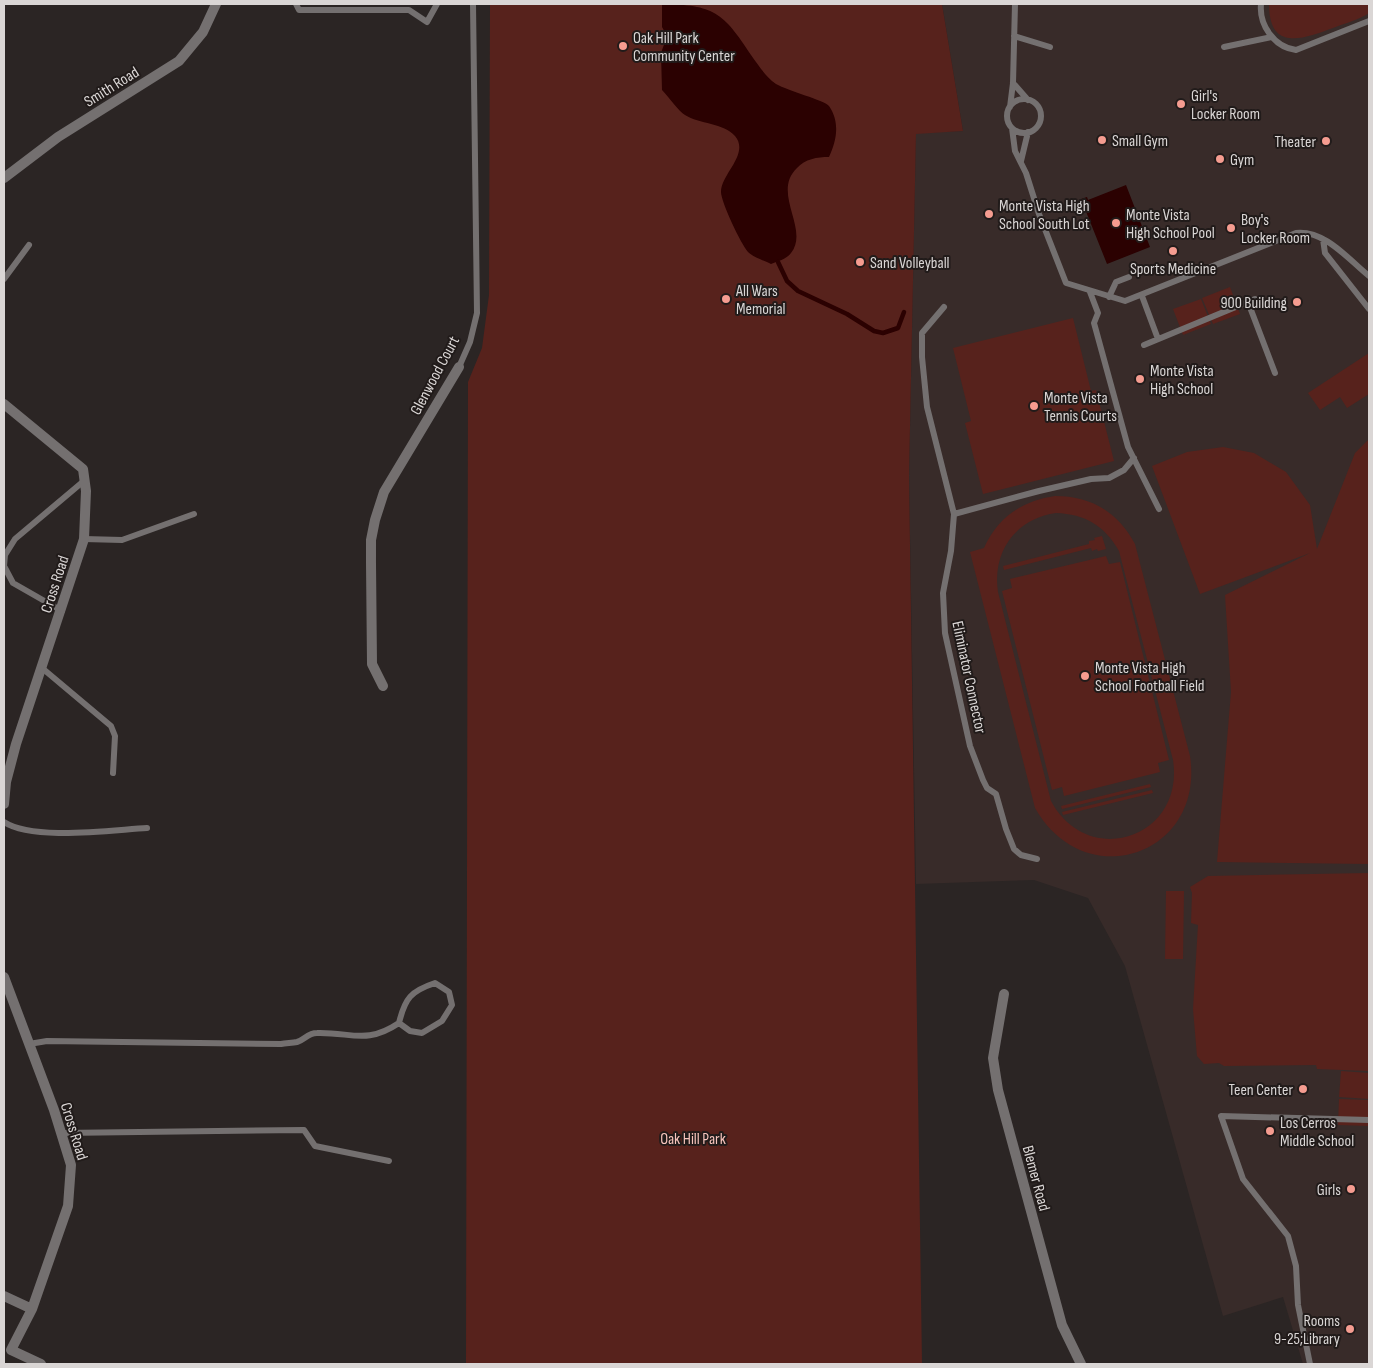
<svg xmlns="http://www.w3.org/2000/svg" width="1373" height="1368" font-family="'Sofia Sans Condensed',sans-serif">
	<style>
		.built { fill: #382b29 }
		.green { fill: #57221c; fill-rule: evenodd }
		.water { fill: #2b0101 }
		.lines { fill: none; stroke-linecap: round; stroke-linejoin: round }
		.stream { stroke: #2b0101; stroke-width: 4.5 }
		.service { stroke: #747070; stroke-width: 6 }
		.minor { stroke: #747070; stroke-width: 10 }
		.poi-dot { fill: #f59c90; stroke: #211b1a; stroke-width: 2 }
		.labels { text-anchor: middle; stroke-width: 4; stroke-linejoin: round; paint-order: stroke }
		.poi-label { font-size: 16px; fill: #dad6d5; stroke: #211b1a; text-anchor: start }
		.street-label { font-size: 16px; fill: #dad6d5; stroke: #211b1a }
		.park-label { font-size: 16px; fill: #f7c4bc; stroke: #211b1a }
	</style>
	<rect width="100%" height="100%" fill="#2b2524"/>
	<path class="built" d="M 942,4 L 1369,4 L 1369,1364 L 1303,1364 L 1283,1297 L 1223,1316 L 1125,966 L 1088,898 L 1034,880 L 916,884 L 909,476 L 916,133 L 963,131 Z"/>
	<path class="green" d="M 490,4 L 942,4 L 963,131 L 916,134 L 909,476 L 922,1364 L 466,1364 L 468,382 L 482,348 L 489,295 Z
		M 1269,4 L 1369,4 L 1369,13 C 1359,20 1345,23 1333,28 C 1303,39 1269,52 1269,4 Z
		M 1230,287 L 1240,314 L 1213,324 L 1202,298 Z
		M 1201,299 L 1211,324 L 1183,335 L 1173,309 Z
		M 1073,318 L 1091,391 L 1096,390 L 1114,461 L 983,494 L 965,423 L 971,421 L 953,348 Z
		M 1369,353 L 1369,394 L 1347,408 L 1340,397 L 1320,410 L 1308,393 Z
		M 1369,439 L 1369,864 L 1217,862 L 1231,692 L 1225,595 L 1310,553 L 1200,594 L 1152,466 L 1187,452 L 1223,447 L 1254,453 L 1286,472 L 1310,505 L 1317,549 L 1355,453 Z
		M 1055,496 C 1091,496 1118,512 1135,544 L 1190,756 C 1205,855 1085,896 1035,808 L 970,552 L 984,548 C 998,517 1022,501 1055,496 ZM 1056,513 C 1085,514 1105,526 1119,551 L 1173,760 C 1185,838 1088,870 1051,801 L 998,592 C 992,552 1015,519 1056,513 Z
		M 1102,536 L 1106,549 L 1098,551 L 1097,549 L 1092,551 L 1091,548 L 1004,570 L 1003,566 L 1089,544 L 1089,541 L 1095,540 L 1094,538 Z
		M 1106,556 L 1109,564 L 1120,562 L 1169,760 L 1158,763 L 1160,772 L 1064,796 L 1062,787 L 1052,790 L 1002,591 L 1012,588 L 1010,579 Z
		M 1150,784 L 1151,787 L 1062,809 L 1061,806 Z
		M 1152,790 L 1153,793 L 1063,815 L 1062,812 Z
		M 1369,873 L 1369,1071 L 1317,1069 L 1316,1065 L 1224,1066 L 1219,1063 L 1204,1064 L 1197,1056 L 1193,1009 L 1198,925 L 1191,923 L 1192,893 L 1190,887 L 1208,876 Z
		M 1166,891 L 1184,891 L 1183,959 L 1165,959 Z
		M 1341,1071 L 1369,1073 L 1369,1099 L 1339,1097 Z
		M 1339,1099 L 1369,1100 L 1369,1126 L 1338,1125 Z"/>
	<path class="water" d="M 662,4 C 714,5 723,12 751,55 C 759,66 765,76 776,84 C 788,91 824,100 829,106 C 840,122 837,140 829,157 C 817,157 805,159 797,168 C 771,193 810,229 791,253 C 787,259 778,261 771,264 C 765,261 753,257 748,252 C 741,244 721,202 721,192 C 721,174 750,154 735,136 C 724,123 699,124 685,115 C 679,112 669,97 662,90 L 661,53 L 667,36 L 662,27 Z
		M 1126,185 L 1150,247 L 1107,264 L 1081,199 L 1087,197 L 1088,200 Z"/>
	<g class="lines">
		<path class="stream" d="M 778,262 L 787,281 L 798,291 L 847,314 L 874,331 L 883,333 L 898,328 L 904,312"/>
		<path class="service" d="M 296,4 L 299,10 L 409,10 L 427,22 L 437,4
			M 1261,4 C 1259,25 1274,47 1296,50 L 1369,21
			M 1014,36 L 1050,47
			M 1224,47 L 1272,37
			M 1013,83 L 1028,100
			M1007 116a17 17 0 1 1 34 0a17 17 0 1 1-34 0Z
			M 1010,107 L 1013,83 L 1015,4
			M 1012,128 L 1015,151 L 1026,173 L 1039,214 L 1066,283 L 1125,301 L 1296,233 C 1325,230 1348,259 1369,276
			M 1021,161 L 1028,132
			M 1323,239 L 1325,253 L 1369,309
			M 4,279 L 29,245
			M 1090,292 L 1098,313 L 1094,323 L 1128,447 L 1159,509
			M 1142,296 L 1158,339
			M 1109,297 L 1116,282 L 1129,277
			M 1248,302 L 1275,373
			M 944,307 L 922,333 L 922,357 L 927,407 L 954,514 L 951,551 L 943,593 L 945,633 L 970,746 L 983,780 L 987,788 L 996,794 L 1006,829 L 1014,849 L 1021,855 L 1037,859
			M 1144,345 L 1255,299
			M 459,367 L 470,342 L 477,313 L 473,4
			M 954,514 L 1039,491 L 1091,479 L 1109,478 L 1124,470 L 1134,458
			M 84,539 L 122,540 L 194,514
			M 62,611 L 13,583 L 4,566 L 5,555 L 15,539 L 85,480
			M 42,668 L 111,726 L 115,736 L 113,773
			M 4,822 C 33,841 111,830 147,828
			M 29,1044 L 47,1041 L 281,1044 C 286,1043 292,1043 297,1042 C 304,1040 308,1033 317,1033 C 352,1032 366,1045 399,1023 C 405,998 411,991 435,983 L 449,992 L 452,1005 L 442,1021 L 422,1033 L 410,1031 L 399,1023
			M 61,1133 L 304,1130 L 315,1146 L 389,1161
			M 1310,1364 L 1298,1305 L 1296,1266 L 1288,1236 L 1243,1179 L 1221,1116 L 1369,1120"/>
		<path class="minor" d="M 4,178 L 58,137 L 179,61 L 203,32 L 216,4
			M 4,404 L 83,469 L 86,491 L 84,539 L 16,744 L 6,782 L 4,804
			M 383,686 L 372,664 L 371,563 L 371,540 L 375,520 L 384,492 L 459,367
			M 4,977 L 54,1110 L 71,1165 L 68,1206 L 32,1309 L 11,1350 L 41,1364
			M 1004,994 L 993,1058 L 998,1090 L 1062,1325 L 1081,1364
			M 4,1296 L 32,1309"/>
	</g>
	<g class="poi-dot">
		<circle cx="623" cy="46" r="5"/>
		<circle cx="1181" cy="104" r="5"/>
		<circle cx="1102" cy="140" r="5"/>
		<circle cx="1326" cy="141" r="5"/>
		<circle cx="1220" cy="159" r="5"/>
		<circle cx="989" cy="214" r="5"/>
		<circle cx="1116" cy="223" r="5"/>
		<circle cx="1231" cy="228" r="5"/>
		<circle cx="1173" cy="251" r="5"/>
		<circle cx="860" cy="262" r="5"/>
		<circle cx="726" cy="299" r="5"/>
		<circle cx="1297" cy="302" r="5"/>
		<circle cx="1140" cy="379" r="5"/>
		<circle cx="1034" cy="406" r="5"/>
		<circle cx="1085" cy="676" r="5"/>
		<circle cx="1303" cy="1089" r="5"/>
		<circle cx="1270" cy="1131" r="5"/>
		<circle cx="1351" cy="1189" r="5"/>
		<circle cx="1350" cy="1329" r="5"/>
	</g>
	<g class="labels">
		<g class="poi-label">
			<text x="633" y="43">Oak Hill Park<tspan x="633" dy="18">Community Center</tspan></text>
			<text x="1191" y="101">Girl's<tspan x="1191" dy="18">Locker Room</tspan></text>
			<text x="1112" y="146">Small Gym</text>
			<text x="1316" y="147" text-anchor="end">Theater</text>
			<text x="1230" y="165">Gym</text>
			<text x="999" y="211">Monte Vista High<tspan x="999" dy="18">School South Lot</tspan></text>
			<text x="1126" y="220">Monte Vista<tspan x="1126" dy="18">High School Pool</tspan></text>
			<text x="1241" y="225">Boy's<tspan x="1241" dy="18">Locker Room</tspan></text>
			<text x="870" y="268">Sand Volleyball</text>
			<text x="1173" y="274" text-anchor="middle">Sports Medicine</text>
			<text x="736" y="296">All Wars<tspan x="736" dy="18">Memorial</tspan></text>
			<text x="1287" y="308" text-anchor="end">900 Building</text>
			<text x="1150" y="376">Monte Vista<tspan x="1150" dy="18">High School</tspan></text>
			<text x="1044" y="403">Monte Vista<tspan x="1044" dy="18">Tennis Courts</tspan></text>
			<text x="1095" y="673">Monte Vista High<tspan x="1095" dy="18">School Football Field</tspan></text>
			<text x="1293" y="1095" text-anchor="end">Teen Center</text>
			<text x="1280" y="1128">Los Cerros<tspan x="1280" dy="18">Middle School</tspan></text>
			<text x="1341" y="1195" text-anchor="end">Girls</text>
			<text x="1340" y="1326" text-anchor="end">Rooms<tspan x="1340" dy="18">9-25;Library</tspan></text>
		</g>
		<g class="street-label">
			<text transform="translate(111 86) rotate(-32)" y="6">Smith Road</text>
			<text transform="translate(434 375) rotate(-62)" y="6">Glenwood Court</text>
			<text transform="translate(54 584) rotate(-72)" y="6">Cross Road</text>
			<text transform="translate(970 677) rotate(78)" y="6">Eliminator Connector</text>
			<text transform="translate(75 1131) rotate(73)" y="6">Cross Road</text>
			<text transform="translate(1037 1178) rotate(75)" y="6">Blemer Road</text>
		</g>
		<g class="park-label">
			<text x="693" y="1144">Oak Hill Park</text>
		</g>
	</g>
	<rect width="1373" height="1368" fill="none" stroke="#dad6d5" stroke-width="10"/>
</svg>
